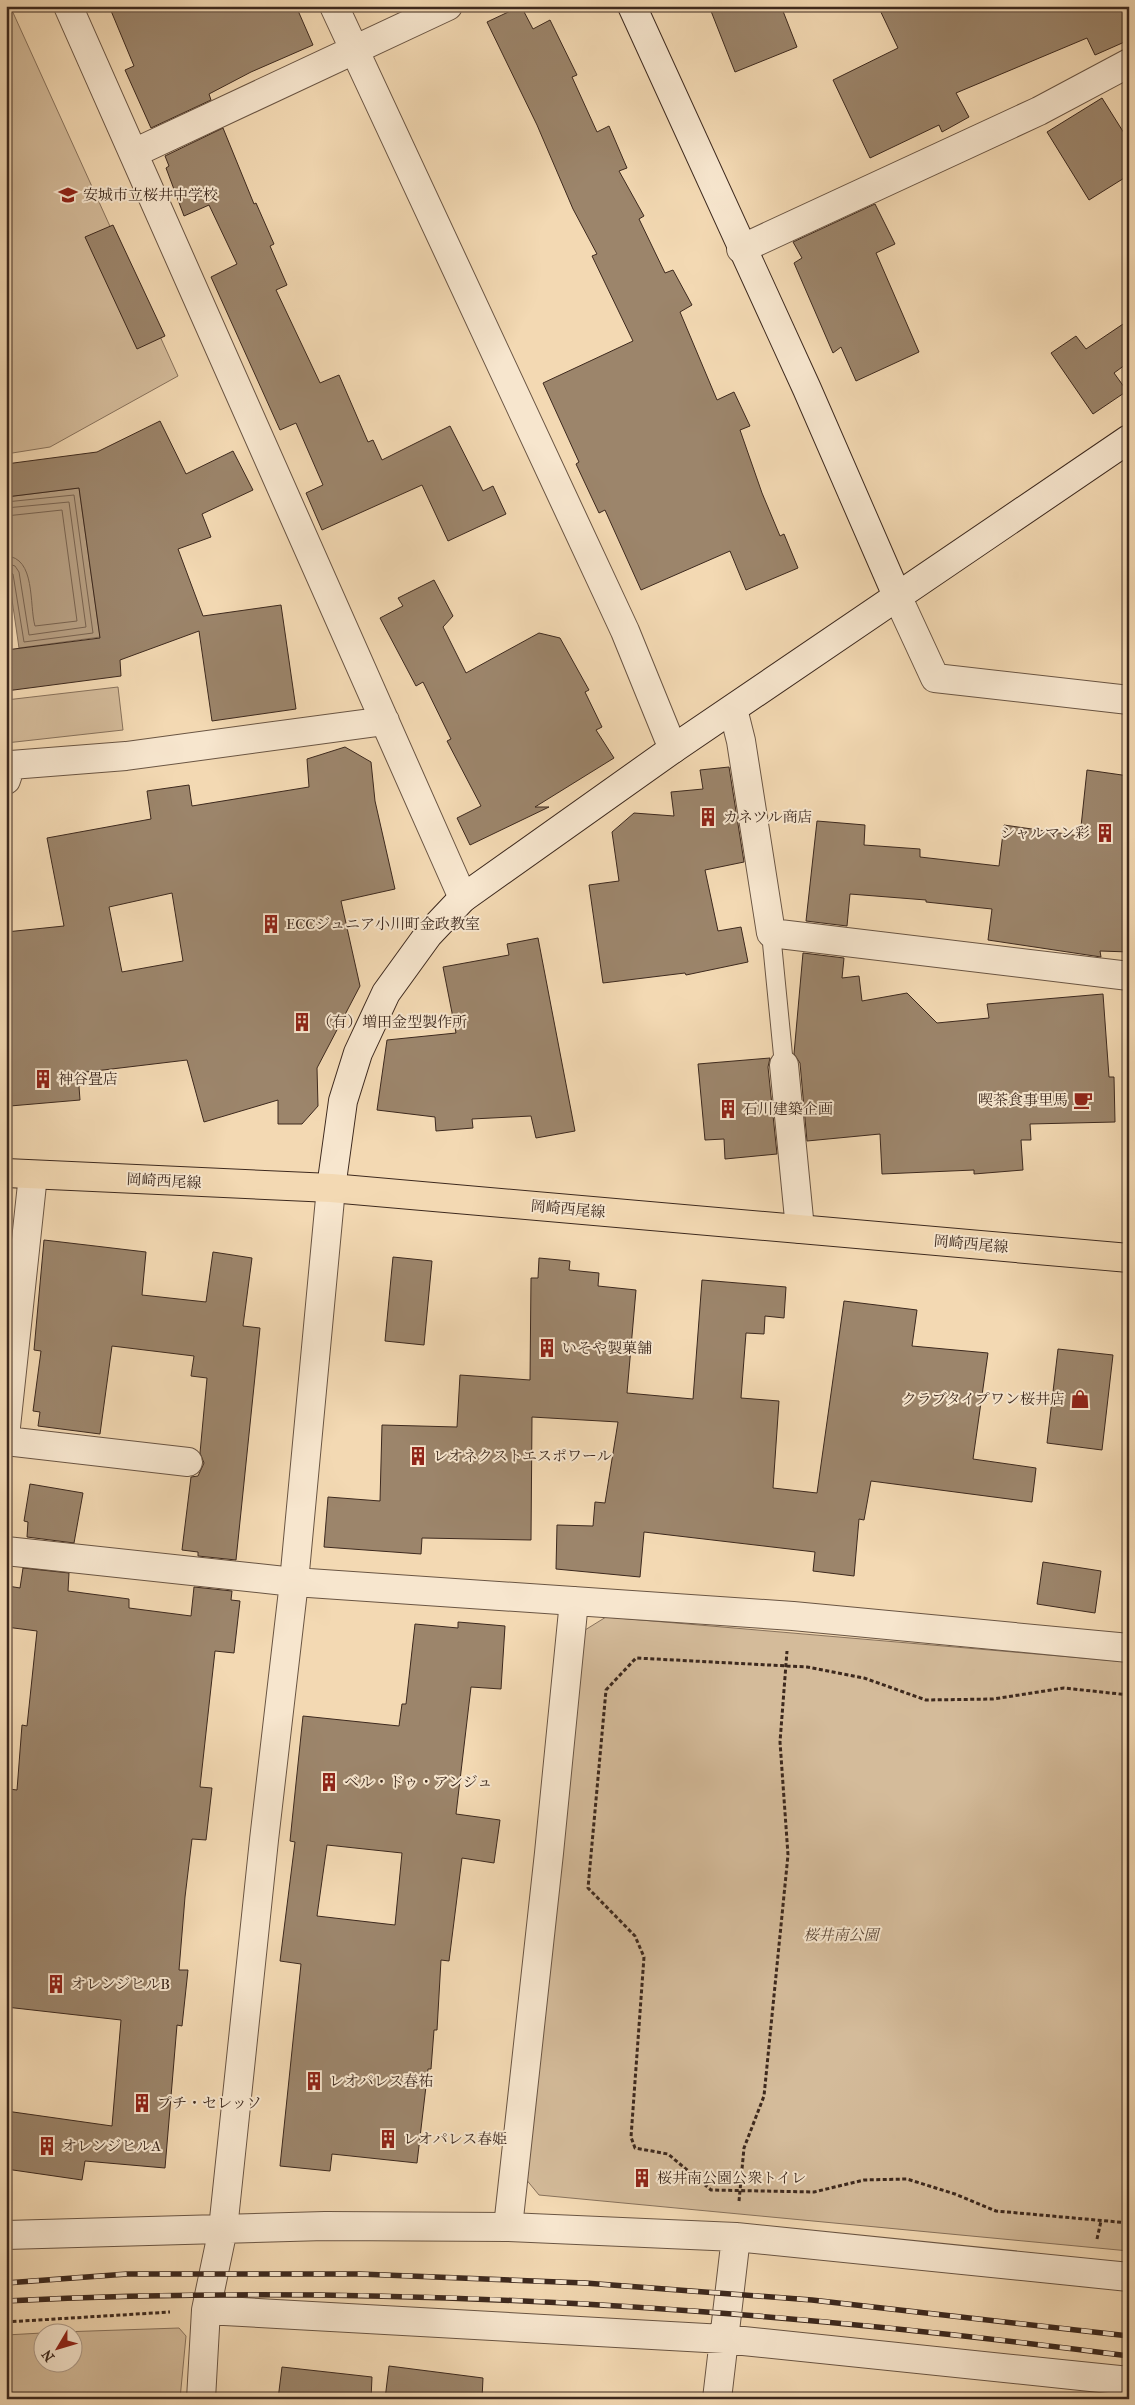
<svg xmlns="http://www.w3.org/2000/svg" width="1135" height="2405" font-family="'IM FELL French Canon','Noto Serif JP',serif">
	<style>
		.green { fill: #d4bb9a; stroke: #88725c }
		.water { fill: #b59d80; stroke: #856f59 }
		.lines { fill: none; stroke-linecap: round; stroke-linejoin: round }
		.shore { stroke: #79634f; stroke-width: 1 }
		.building { fill: #9c856b; stroke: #3d291e; fill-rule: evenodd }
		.lane-casing { stroke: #6a5543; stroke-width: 20 }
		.street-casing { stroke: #6a5543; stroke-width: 30 }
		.secondary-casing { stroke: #3d291e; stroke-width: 30 }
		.primary-casing { stroke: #3d291e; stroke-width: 30 }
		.path { stroke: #3d291e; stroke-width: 3; stroke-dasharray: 4 2.5; stroke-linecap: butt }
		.lane { stroke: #f7e6ce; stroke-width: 18 }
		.street { stroke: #f7e6ce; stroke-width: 28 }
		.secondary { stroke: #f7e6ce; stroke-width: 28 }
		.primary { stroke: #f3d9b3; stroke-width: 28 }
		.rail-casing { stroke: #3d291e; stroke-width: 5.5 }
		.rail { stroke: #f7e6ce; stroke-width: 4; stroke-dasharray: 11; stroke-linecap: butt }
		.labels { text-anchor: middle; stroke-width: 4; stroke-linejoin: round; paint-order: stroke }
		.poi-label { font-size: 15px; fill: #3d291e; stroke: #f7e6ce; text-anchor: start }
		.street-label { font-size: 15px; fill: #3d291e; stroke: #f7e6ce }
		.park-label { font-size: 15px; font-style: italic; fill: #5b4637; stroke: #f7e6ce }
	</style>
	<rect width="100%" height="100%" fill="#f3d9b3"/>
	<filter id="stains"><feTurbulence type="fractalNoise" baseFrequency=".004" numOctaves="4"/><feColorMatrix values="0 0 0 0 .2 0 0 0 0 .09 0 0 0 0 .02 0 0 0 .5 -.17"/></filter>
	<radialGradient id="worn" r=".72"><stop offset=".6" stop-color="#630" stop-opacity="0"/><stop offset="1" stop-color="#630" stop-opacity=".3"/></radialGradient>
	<path class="green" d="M 6,6 L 10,6 L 178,376 L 50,447 L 6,454 Z
		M 118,687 L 123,730 L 6,743 L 6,700 Z
		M 606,1617 L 1129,1662 L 1129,2251 L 539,2195 L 525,2178 L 585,1630 Z
		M 179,2328 L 186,2336 L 180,2399 L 6,2399 L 6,2335 L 42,2333 L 42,2362 L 72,2362 L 72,2332 L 61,2332 Z"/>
	<path class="water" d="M 79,488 L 100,637 L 19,648 L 6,558 L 6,497 Z"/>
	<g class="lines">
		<path class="shore" d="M 6,502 L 74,495 L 93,633 L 24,642 L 13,574 L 6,570
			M 6,508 L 69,502 L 86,627 L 29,635 L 19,572 L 15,566 L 6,563
			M 6,516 L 62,510 L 77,621 L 35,626 C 29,605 36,557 6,556"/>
	</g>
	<path class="building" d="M 109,6 L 296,6 L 313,45 L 251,72 L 209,94 L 211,100 L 151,128 L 125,70 L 134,66 Z
		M 521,6 L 533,29 L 550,20 L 577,75 L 572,77 L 597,132 L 609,126 L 627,168 L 619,171 L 644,216 L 639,219 L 665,273 L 673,270 L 692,305 L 680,312 L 717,400 L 734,392 L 750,426 L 740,430 L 762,493 L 780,536 L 784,534 L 798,568 L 746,590 L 730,551 L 641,590 L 605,510 L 599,513 L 576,464 L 579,462 L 543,383 L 633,341 L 592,256 L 597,254 L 573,209 L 537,125 L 487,22 Z
		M 709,6 L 781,6 L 797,47 L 735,72 Z
		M 878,6 L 1129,6 L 1129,40 L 1095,55 L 1087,38 L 956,93 L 969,117 L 942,132 L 939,125 L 870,158 L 833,80 L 898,48 Z
		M 1102,98 L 1129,141 L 1129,175 L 1089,200 L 1047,132 Z
		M 223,128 L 254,204 L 256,203 L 274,244 L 270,246 L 287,285 L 276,290 L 320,383 L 339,375 L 368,442 L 373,440 L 382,460 L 450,426 L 483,491 L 493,486 L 506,514 L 448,541 L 422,485 L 322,530 L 306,493 L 323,485 L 296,423 L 280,430 L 211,277 L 237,264 L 209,205 L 184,216 L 166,168 L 169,166 L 165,156 Z
		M 875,204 L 895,244 L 876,253 L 919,352 L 856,381 L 841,347 L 833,353 L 794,263 L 802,258 L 793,242 Z
		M 113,225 L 165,336 L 137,349 L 85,237 Z
		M 1129,320 L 1129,362 L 1114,373 L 1127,391 L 1093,414 L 1051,353 L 1076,336 L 1086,349 Z
		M 160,421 L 186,474 L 233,451 L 253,490 L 202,514 L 211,537 L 178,549 L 203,616 L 281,605 L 296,709 L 212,721 L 199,631 L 120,660 L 121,676 L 6,691 L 6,650 L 100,638 L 79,488 L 6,497 L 6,464 L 97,452 Z
		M 434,580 L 453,616 L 443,627 L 466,673 L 539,633 L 560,638 L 589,690 L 585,692 L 602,727 L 596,730 L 614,758 L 535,807 L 549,807 L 470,845 L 457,818 L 481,806 L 447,741 L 451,739 L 423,682 L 416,686 L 380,618 L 403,606 L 398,598 Z
		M 345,747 L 371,762 L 375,801 L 395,889 L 341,901 L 360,986 L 317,1068 L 318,1106 L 302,1124 L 278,1124 L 278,1100 L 204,1122 L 187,1060 L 78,1073 L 80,1100 L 10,1106 L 6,1057 L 6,932 L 64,926 L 47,838 L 151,819 L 147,791 L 189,785 L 192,806 L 309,787 L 307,759 ZM 172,893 L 183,961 L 122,972 L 109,907 Z
		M 729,767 L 744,862 L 705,870 L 718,931 L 741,927 L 748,962 L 686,975 L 685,973 L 603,983 L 589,885 L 619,881 L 612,832 L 634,813 L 674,816 L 671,792 L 703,789 L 700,770 Z
		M 1087,770 L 1129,776 L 1129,952 L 1100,951 L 1101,957 L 988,940 L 992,909 L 926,902 L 926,900 L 850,894 L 847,926 L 806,921 L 817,821 L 865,825 L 864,845 L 920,849 L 920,857 L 999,866 L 1004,825 L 1080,836 Z
		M 538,938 L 575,1131 L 536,1138 L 531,1116 L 472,1119 L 473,1128 L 436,1131 L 435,1117 L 377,1110 L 387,1040 L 456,1033 L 443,967 L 509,955 L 507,944 Z
		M 803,953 L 844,958 L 842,978 L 859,976 L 862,1001 L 907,993 L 937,1023 L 989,1018 L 987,1004 L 1103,994 L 1109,1077 L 1114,1077 L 1115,1122 L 1030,1124 L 1031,1140 L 1021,1140 L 1023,1170 L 974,1174 L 974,1170 L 882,1174 L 880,1134 L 807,1141 L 800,1063 L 794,1054 Z
		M 770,1058 L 768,1067 L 777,1154 L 725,1159 L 724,1139 L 705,1140 L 698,1064 Z
		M 44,1240 L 146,1252 L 142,1295 L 206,1302 L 213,1252 L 252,1258 L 243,1326 L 260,1328 L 236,1560 L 198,1556 L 198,1552 L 182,1550 L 191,1477 L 198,1476 L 204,1463 L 200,1453 L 207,1378 L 191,1376 L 194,1356 L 112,1346 L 100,1434 L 38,1426 L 40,1412 L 33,1411 L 41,1351 L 34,1350 Z
		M 393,1257 L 432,1261 L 424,1345 L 385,1341 Z
		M 539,1258 L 570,1261 L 569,1270 L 599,1273 L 598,1286 L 636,1290 L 627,1393 L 693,1399 L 702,1280 L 786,1287 L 784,1318 L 765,1316 L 764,1334 L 746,1333 L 741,1398 L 779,1401 L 773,1488 L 817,1493 L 844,1301 L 917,1310 L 912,1346 L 988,1353 L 973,1459 L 1036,1468 L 1032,1502 L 871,1481 L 864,1520 L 859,1519 L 854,1576 L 813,1571 L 815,1552 L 644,1532 L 640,1577 L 556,1569 L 557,1525 L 593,1526 L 595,1502 L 605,1503 L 618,1422 L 532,1417 L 531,1540 L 422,1538 L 421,1554 L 324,1547 L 328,1497 L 380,1501 L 382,1425 L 457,1427 L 460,1375 L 530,1380 L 531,1278 L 538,1278 Z
		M 1058,1349 L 1113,1355 L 1102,1450 L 1047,1443 Z
		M 30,1484 L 83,1493 L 74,1543 L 27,1537 L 28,1522 L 24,1521 Z
		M 1043,1562 L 1101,1571 L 1095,1613 L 1037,1604 Z
		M 23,1568 L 69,1573 L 68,1591 L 129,1599 L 129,1608 L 191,1616 L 194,1587 L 232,1591 L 231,1600 L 240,1601 L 234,1653 L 215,1651 L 200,1787 L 212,1788 L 206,1840 L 192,1839 L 185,1897 L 179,1970 L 188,1970 L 182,2026 L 177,2025 L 165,2168 L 85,2161 L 82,2180 L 6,2169 L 6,2111 L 112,2126 L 121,2020 L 6,2007 L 6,1824 L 9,1789 L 17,1790 L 22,1725 L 27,1726 L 37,1631 L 6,1627 L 8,1586 L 20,1588 Z
		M 458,1622 L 505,1626 L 501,1689 L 471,1687 L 456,1814 L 500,1820 L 494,1863 L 462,1858 L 449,1961 L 441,1960 L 437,2030 L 434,2030 L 431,2069 L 428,2069 L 417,2163 L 332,2154 L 330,2171 L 280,2166 L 301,1964 L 280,1961 L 295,1842 L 290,1841 L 303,1716 L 399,1726 L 402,1704 L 406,1704 L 415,1624 L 458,1628 ZM 327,1845 L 402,1853 L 395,1925 L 317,1916 Z
		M 389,2366 L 483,2378 L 482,2399 L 385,2399 Z
		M 282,2367 L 372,2377 L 371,2399 L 278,2399 Z"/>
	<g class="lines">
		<g class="lane-casing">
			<path id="lane" d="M 771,933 L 784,1065"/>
		</g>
		<g class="street-casing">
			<path id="street" d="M 68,6 L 463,898
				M 334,6 L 625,631 L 673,749
				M 134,153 L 448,6
				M 741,249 L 1039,111 L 1129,63
				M 898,598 L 935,678 L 1129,700
				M 733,709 L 741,741 L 771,933 L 1129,976
				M 6,780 L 11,765 L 126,756 L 385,721
				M 784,1065 L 800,1229
				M 6,1427 L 33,1175
				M 6,1441 L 188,1462
				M 6,1551 L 294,1582 L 793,1616 L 1129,1648
				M 508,2227 L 549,1853 L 574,1601
				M 6,2235 L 325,2226 L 508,2227 L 736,2237 L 1129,2277
				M 206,2310 L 223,2229 L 264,1840 L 294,1582 L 331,1188
				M 201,2399 L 206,2310 L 724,2339 L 1129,2381
				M 717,2399 L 736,2237"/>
		</g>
		<g class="secondary-casing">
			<path id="secondary" d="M 632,6 L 807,389 L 898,598
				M 331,1188 L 343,1101 L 358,1053 L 386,993 L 428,935 L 463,898 L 673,749 L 1129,439"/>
		</g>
		<g class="primary-casing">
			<path id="primary" d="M 6,1173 L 331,1188 L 1129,1258"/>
		</g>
		<path class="path" d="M 1129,1695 L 1064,1688 L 993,1699 L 926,1700 L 864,1678 L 807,1667 L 636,1658 L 606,1690 L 588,1888 L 635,1936 L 644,1957 L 631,2137 L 635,2148 L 668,2154 L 711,2190 L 814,2192 L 864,2180 L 907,2179 L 955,2194 L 996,2211 L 1129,2223
			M 739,2201 L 744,2148 L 764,2096 L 788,1855 L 780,1742 L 787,1651
			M 1097,2239 L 1101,2221
			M 6,2322 L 170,2312"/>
		<use href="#lane" class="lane"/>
		<use href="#street" class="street"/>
		<use href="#secondary" class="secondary"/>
		<use href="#primary" class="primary"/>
		<g class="rail-casing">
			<path id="rail" d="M 6,2283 L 127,2274 L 360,2274 L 585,2283 L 812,2300 L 1129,2336
				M 6,2301 C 381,2282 757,2307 1129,2356"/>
		</g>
		<use href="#rail" class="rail"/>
	</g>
	<defs>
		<g id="school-bare" transform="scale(1.5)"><path d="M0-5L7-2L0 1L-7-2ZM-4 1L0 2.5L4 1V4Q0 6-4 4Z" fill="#8f2418" stroke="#f7e6ce" stroke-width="2.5" paint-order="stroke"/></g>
		<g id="building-bare" transform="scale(1.5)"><path d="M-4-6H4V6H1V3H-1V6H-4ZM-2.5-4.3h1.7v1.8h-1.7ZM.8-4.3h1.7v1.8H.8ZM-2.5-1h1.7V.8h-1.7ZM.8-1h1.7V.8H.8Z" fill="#8f2418" stroke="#f7e6ce" stroke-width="2.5" paint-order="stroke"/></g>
		<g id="cafe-bare" transform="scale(1.5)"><path d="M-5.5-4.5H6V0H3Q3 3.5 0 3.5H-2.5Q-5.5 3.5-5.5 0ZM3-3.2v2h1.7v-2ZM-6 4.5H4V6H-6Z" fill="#8f2418" stroke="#f7e6ce" stroke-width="2.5" paint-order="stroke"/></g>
		<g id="shop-bare" transform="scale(1.5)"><path d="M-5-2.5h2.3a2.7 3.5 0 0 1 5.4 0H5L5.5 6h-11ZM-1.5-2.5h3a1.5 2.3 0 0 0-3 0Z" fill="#8f2418" stroke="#f7e6ce" stroke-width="2.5" paint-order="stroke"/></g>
	</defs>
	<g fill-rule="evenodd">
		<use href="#school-bare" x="68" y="195"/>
		<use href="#building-bare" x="708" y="817"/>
		<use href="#building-bare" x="1105" y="833"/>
		<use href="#building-bare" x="271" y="924"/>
		<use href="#building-bare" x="302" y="1022"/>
		<use href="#building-bare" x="43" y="1079"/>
		<use href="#cafe-bare" x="1083" y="1100"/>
		<use href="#building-bare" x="728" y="1109"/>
		<use href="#building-bare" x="547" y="1348"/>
		<use href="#shop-bare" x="1080" y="1399"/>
		<use href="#building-bare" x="418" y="1456"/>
		<use href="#building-bare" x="329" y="1782"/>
		<use href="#building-bare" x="56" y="1984"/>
		<use href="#building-bare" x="314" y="2081"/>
		<use href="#building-bare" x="142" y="2103"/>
		<use href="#building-bare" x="388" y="2139"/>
		<use href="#building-bare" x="47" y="2146"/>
		<use href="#building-bare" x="642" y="2178"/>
	</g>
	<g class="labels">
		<g class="poi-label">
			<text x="83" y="200">安城市立桜井中学校</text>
			<text x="723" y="822">カネツル商店</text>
			<text x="1090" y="838" text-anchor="end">シャルマン彩</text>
			<text x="286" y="929">ECCジュニア小川町金政教室</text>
			<text x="317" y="1027">（有）増田金型製作所</text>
			<text x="58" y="1084">神谷畳店</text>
			<text x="1068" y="1105" text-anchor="end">喫茶食事里馬</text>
			<text x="743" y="1114">石川建築企画</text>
			<text x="562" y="1353">いそや製菓舗</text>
			<text x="1065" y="1404" text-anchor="end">クラブタイプワン桜井店</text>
			<text x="433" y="1461">レオネクストエスポワール</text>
			<text x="344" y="1787">ベル・ドゥ・アンジュ</text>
			<text x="71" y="1989">オレンジヒルB</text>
			<text x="329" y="2086">レオパレス春祐</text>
			<text x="157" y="2108">プチ・セレッソ</text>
			<text x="403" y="2144">レオパレス春姫</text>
			<text x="62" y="2151">オレンジヒルA</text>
			<text x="657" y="2183">桜井南公園公衆トイレ</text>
		</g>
		<g class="street-label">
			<text transform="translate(164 1181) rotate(3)" y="5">岡崎西尾線</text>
			<text transform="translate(568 1209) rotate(5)" y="5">岡崎西尾線</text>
			<text transform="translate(971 1244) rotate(5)" y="5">岡崎西尾線</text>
		</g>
		<g class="park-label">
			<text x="841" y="1940">桜井南公園</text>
		</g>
	</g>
	<rect width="1135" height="2405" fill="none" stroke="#f3d9b3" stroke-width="25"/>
	<rect x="8" y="8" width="1120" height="2390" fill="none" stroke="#3d291e" stroke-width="2.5"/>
	<rect x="12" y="12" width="1110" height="2380" fill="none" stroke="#3d291e"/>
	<g transform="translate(58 2348) rotate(232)"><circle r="24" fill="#f7e6ce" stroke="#ad9a88"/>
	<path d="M0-4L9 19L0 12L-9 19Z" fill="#8f2418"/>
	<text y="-8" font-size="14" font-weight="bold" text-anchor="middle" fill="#3d291e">N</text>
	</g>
	<rect width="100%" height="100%" filter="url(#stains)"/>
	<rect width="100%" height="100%" fill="url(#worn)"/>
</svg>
